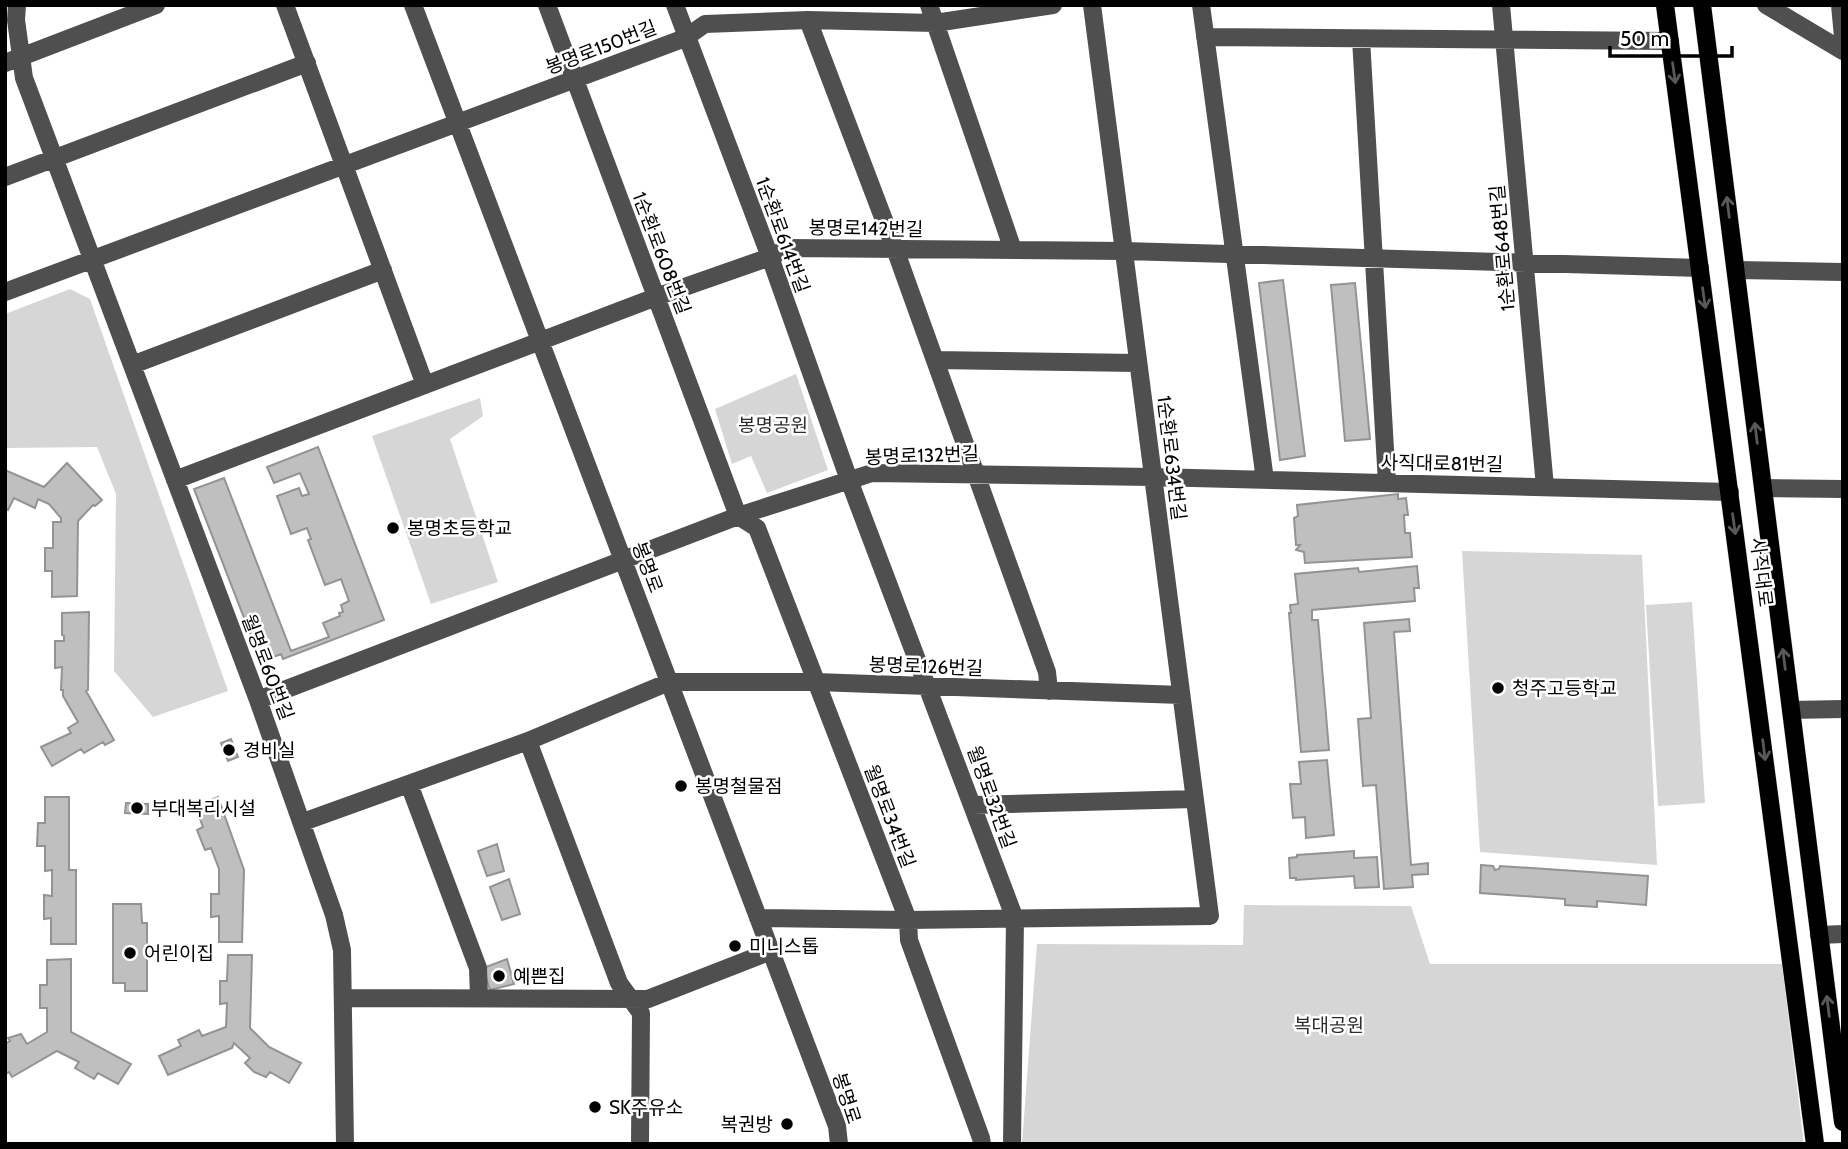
<svg xmlns="http://www.w3.org/2000/svg" width="1848" height="1149" font-family="Cabin,'Noto Sans KR',sans-serif">
	<style>
		.green { fill: #d6d6d6 }
		.building { fill: #bfbfbf; stroke: #939393; stroke-width: 2 }
		.lines { fill: none; stroke-linecap: round; stroke-linejoin: round }
		.major-casing { stroke: #dbdbdb; stroke-width: 19 }
		.minor { stroke: #4f4f4f; stroke-width: 18 }
		.major { stroke: #000; stroke-width: 18 }
		.oneway { stroke: #595959 }
		.poi-dot { fill: #000; stroke: #fff; stroke-width: 2.5 }
		.labels { text-anchor: middle; stroke-width: 5; stroke-linejoin: round; paint-order: stroke }
		.street-label { font-size: 19px; fill: #000; stroke: #fff }
		.park-label { font-size: 19px; fill: #2d2d2d; stroke: #fff }
		.poi-label { font-size: 19px; fill: #000; stroke: #fff; text-anchor: start }
	</style>
	<rect width="100%" height="100%" fill="#fff"/>
	<path class="green" d="M 70,289 L 90,299 L 228,691 L 153,717 L 114,671 L 116,494 L 97,447 L 5,448 L 5,314 Z
		M 796,374 L 828,470 L 767,493 L 751,456 L 732,464 L 715,409 Z
		M 480,398 L 483,416 L 450,439 L 498,582 L 431,604 L 372,436 Z
		M 1462,551 L 1642,555 L 1657,865 L 1480,852 Z
		M 1692,602 L 1705,803 L 1658,806 L 1646,605 Z
		M 1244,905 L 1411,906 L 1430,964 L 1782,964 L 1804,1144 L 1022,1144 L 1037,944 L 1243,945 Z"/>
	<path class="building" d="M 1283,280 L 1305,456 L 1280,460 L 1259,283 Z
		M 1355,283 L 1370,439 L 1345,441 L 1331,285 Z
		M 318,447 L 384,620 L 283,659 L 281,654 L 266,660 L 265,657 L 260,659 L 194,489 L 224,478 L 291,651 L 329,637 L 323,623 L 340,616 L 339,613 L 343,612 L 341,605 L 349,601 L 341,579 L 325,585 L 308,540 L 311,539 L 307,528 L 291,534 L 277,496 L 299,488 L 302,496 L 309,494 L 300,473 L 274,483 L 267,467 Z
		M 67,463 L 102,500 L 95,506 L 93,505 L 78,521 L 77,596 L 52,597 L 52,571 L 45,571 L 45,548 L 53,548 L 53,522 L 61,522 L 61,518 L 49,504 L 38,499 L 35,508 L 14,498 L 8,510 L 5,508 L 5,470 L 44,487 Z
		M 1398,494 L 1398,499 L 1406,498 L 1408,515 L 1404,515 L 1405,533 L 1410,533 L 1412,557 L 1305,563 L 1304,552 L 1296,550 L 1300,545 L 1296,545 L 1294,518 L 1298,516 L 1297,505 Z
		M 1417,566 L 1419,588 L 1414,588 L 1415,601 L 1312,610 L 1312,620 L 1318,620 L 1329,750 L 1301,752 L 1289,613 L 1291,613 L 1290,605 L 1298,604 L 1295,574 L 1358,568 L 1359,572 Z
		M 89,612 L 88,690 L 86,691 L 114,740 L 105,745 L 103,742 L 84,753 L 81,749 L 52,766 L 41,747 L 71,733 L 68,728 L 78,722 L 63,696 L 63,690 L 61,690 L 62,667 L 55,668 L 55,641 L 64,641 L 64,636 L 62,635 L 62,613 Z
		M 1409,619 L 1410,631 L 1394,632 L 1411,865 L 1428,863 L 1428,874 L 1412,875 L 1413,887 L 1384,889 L 1376,785 L 1363,786 L 1358,719 L 1371,718 L 1364,623 Z
		M 231,739 L 238,757 L 228,761 L 221,743 Z
		M 1327,760 L 1334,835 L 1306,838 L 1305,817 L 1293,818 L 1290,784 L 1301,784 L 1299,762 Z
		M 45,797 L 69,797 L 69,870 L 76,870 L 76,944 L 51,944 L 51,918 L 44,919 L 44,895 L 52,896 L 52,870 L 45,871 L 45,846 L 37,846 L 38,823 L 45,823 Z
		M 218,797 L 244,870 L 242,942 L 219,942 L 219,916 L 211,917 L 211,894 L 219,894 L 219,869 L 211,848 L 205,850 L 197,830 L 203,827 L 195,806 Z
		M 126,803 L 148,804 L 148,814 L 125,813 Z
		M 497,844 L 504,871 L 487,876 L 478,851 Z
		M 1354,851 L 1354,858 L 1377,857 L 1379,887 L 1355,888 L 1354,876 L 1296,880 L 1296,878 L 1290,878 L 1289,858 L 1297,857 L 1297,855 Z
		M 1481,865 L 1493,866 L 1495,870 L 1499,869 L 1500,866 L 1648,876 L 1646,905 L 1597,901 L 1597,907 L 1565,905 L 1565,899 L 1480,893 Z
		M 509,879 L 520,914 L 502,920 L 490,887 Z
		M 113,904 L 141,904 L 142,923 L 147,923 L 147,991 L 125,991 L 125,983 L 113,983 Z
		M 228,955 L 252,955 L 250,1028 L 269,1047 L 301,1063 L 289,1083 L 270,1072 L 266,1077 L 254,1072 L 245,1063 L 250,1058 L 234,1043 L 232,1048 L 168,1075 L 159,1056 L 181,1046 L 178,1040 L 199,1030 L 202,1036 L 226,1027 L 227,1003 L 220,1004 L 220,981 L 227,981 Z
		M 71,959 L 71,1032 L 131,1064 L 118,1084 L 98,1073 L 94,1079 L 75,1068 L 79,1062 L 57,1051 L 12,1077 L 9,1072 L 5,1074 L 5,1044 L 10,1041 L 8,1038 L 21,1034 L 27,1044 L 47,1032 L 47,1008 L 40,1008 L 40,985 L 47,985 L 47,960 Z
		M 507,959 L 514,984 L 490,990 L 483,968 Z"/>
	<g class="lines">
		<g class="major-casing">
			<path id="major" d="M 1665,5 L 1815,1144
				M 1702,5 L 1843,1122"/>
		</g>
		<path class="minor" d="M 17,5 L 16,20 L 24,78 L 258,700 L 334,915 L 342,950 L 345,1144
			M 285,5 L 425,385
			M 413,5 L 837,1126 L 839,1144
			M 547,5 L 738,516 L 757,528 L 908,920 L 909,940 L 981,1138 L 982,1144
			M 675,5 L 770,257 L 849,480 L 1015,919 L 1012,1144
			M 929,5 L 1013,250
			M 1201,5 L 1265,480
			M 1501,5 L 1545,487
			M 1766,5 L 1843,51
			M 1840,5 L 1843,37
			M 808,20 L 895,249 L 1047,672 L 1049,691
			M 1205,37 L 1670,41
			M 1361,39 L 1387,483
			M 5,63 L 156,5
			M 5,177 L 307,63
			M 1736,270 L 1843,272
			M 5,292 L 685,38 L 705,24 L 808,20 L 935,23 L 1053,5
			M 935,360 L 1138,363
			M 132,365 L 383,270
			M 175,480 L 656,297 L 770,257 L 788,248 L 1124,251 L 1700,268
			M 1763,488 L 1843,489
			M 258,700 L 738,516 L 872,473 L 1153,477 L 1730,492
			M 1791,710 L 1843,709
			M 528,741 L 619,983 L 641,1013 L 640,1144
			M 409,784 L 478,968 L 479,997
			M 973,805 L 1195,799
			M 303,822 L 528,741 L 669,682 L 816,682 L 1181,695
			M 758,918 L 908,920 L 1210,916 L 1092,5
			M 1819,935 L 1843,934
			M 344,998 L 648,999 L 771,951"/>
		<use href="#major" class="major"/>
	</g>
	<defs><path id="oneway-shaft" d="M-6 0H5M1.5-3L5.5 0L1.5 3" fill="none" stroke-width="1.6" stroke-linecap="round" stroke-linejoin="round" transform="scale(1.75)"/></defs>
	<g class="oneway">
		<use href="#oneway-shaft" transform="translate(1674 73) rotate(82)"/>
		<use href="#oneway-shaft" transform="translate(1728 207) rotate(-97)"/>
		<use href="#oneway-shaft" transform="translate(1704 298) rotate(82)"/>
		<use href="#oneway-shaft" transform="translate(1756 433) rotate(-97)"/>
		<use href="#oneway-shaft" transform="translate(1734 524) rotate(82)"/>
		<use href="#oneway-shaft" transform="translate(1784 659) rotate(-97)"/>
		<use href="#oneway-shaft" transform="translate(1764 750) rotate(83)"/>
		<use href="#oneway-shaft" transform="translate(1828 1006) rotate(-97)"/>
	</g>
	<g class="poi-dot">
		<circle cx="393" cy="528" r="7"/>
		<circle cx="1498" cy="688" r="7"/>
		<circle cx="229" cy="750" r="7"/>
		<circle cx="681" cy="786" r="7"/>
		<circle cx="137" cy="808" r="7"/>
		<circle cx="735" cy="946" r="7"/>
		<circle cx="130" cy="953" r="7"/>
		<circle cx="499" cy="976" r="7"/>
		<circle cx="595" cy="1107" r="7"/>
		<circle cx="787" cy="1124" r="7"/>
	</g>
	<g class="labels">
		<g class="street-label">
			<text transform="translate(601 47) rotate(-21)" y="7">봉명로150번길</text>
			<text transform="translate(866 228) rotate(1)" y="7">봉명로142번길</text>
			<text transform="translate(783 235) rotate(70)" y="7">1순환로614번길</text>
			<text transform="translate(1502 248) rotate(-95)" y="7">1순환로648번길</text>
			<text transform="translate(662 253) rotate(69)" y="7">1순환로608번길</text>
			<text transform="translate(922 455) rotate(-2)" y="7">봉명로132번길</text>
			<text transform="translate(1172 458) rotate(83)" y="7">1순환로634번길</text>
			<text transform="translate(1442 463) rotate(1)" y="7">사직대로81번길</text>
			<text transform="translate(648 567) rotate(69)" y="7">봉명로</text>
			<text transform="translate(1762 572) rotate(83)" y="7">사직대로</text>
			<text transform="translate(926 666) rotate(2)" y="7">봉명로126번길</text>
			<text transform="translate(268 667) rotate(69)" y="7">월명로60번길</text>
			<text transform="translate(992 797) rotate(70)" y="7">월명로32번길</text>
			<text transform="translate(890 816) rotate(69)" y="7">월명로34번길</text>
			<text transform="translate(847 1098) rotate(72)" y="7">봉명로</text>
		</g>
		<g class="park-label">
			<text x="773" y="432">봉명공원</text>
			<text x="1329" y="1032">복대공원</text>
		</g>
		<g class="poi-label">
			<text x="407" y="535">봉명초등학교</text>
			<text x="1512" y="695">청주고등학교</text>
			<text x="243" y="757">경비실</text>
			<text x="695" y="793">봉명철물점</text>
			<text x="151" y="815">부대복리시설</text>
			<text x="749" y="953">미니스톱</text>
			<text x="144" y="960">어린이집</text>
			<text x="513" y="983">예쁜집</text>
			<text x="609" y="1114">SK주유소</text>
			<text x="773" y="1131" text-anchor="end">복권방</text>
		</g>
	</g>
	<rect width="1848" height="1149" fill="none" stroke="#000000" stroke-width="14"/>
	<path d="M1610 46v10h122v-10" fill="none" stroke="#000000" stroke-width="3.5"/>
	<text x="1620" y="46" font-size="21" fill="#000000" stroke="#ffffff" stroke-width="5" paint-order="stroke">50 m</text>
</svg>
